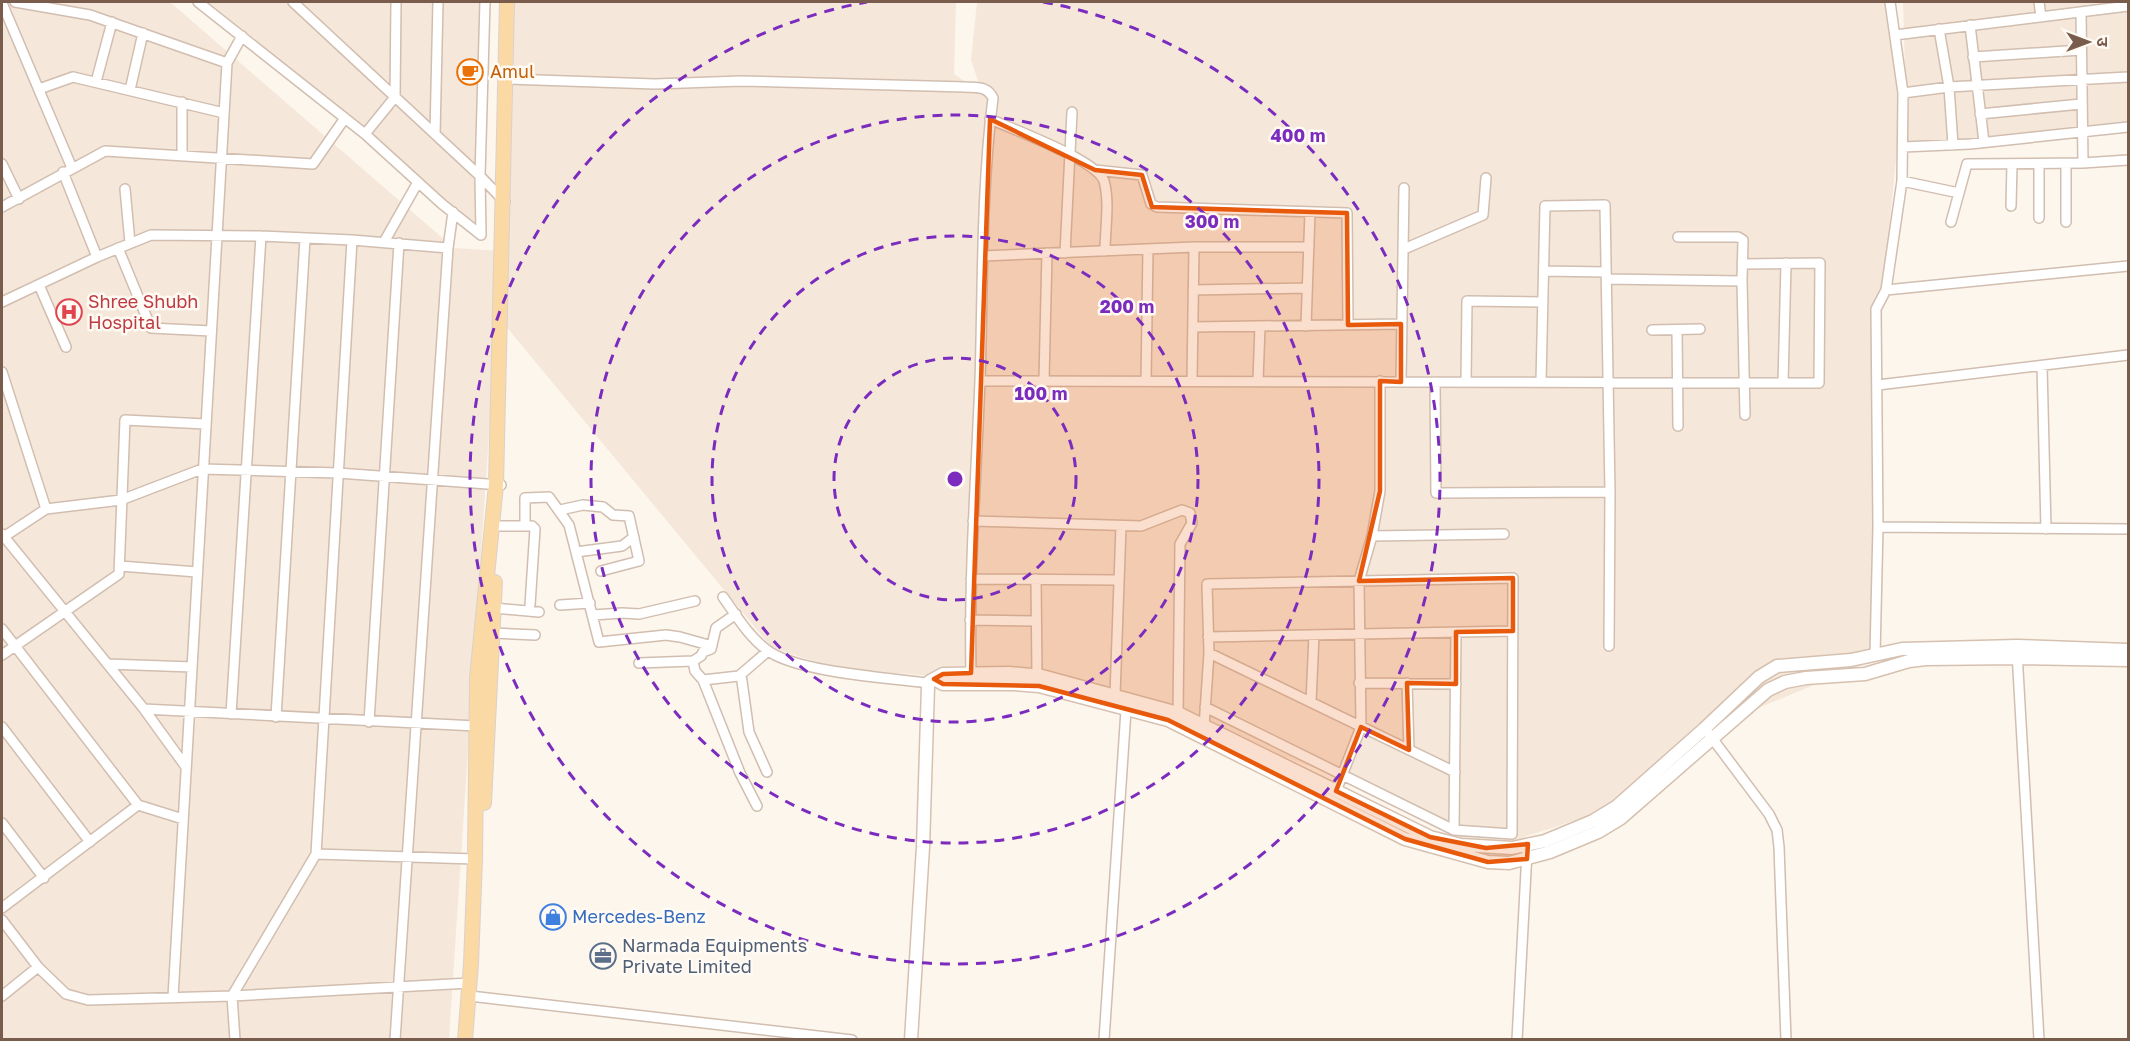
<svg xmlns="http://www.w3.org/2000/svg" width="2130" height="1041" font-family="'Golos Text','Noto Sans Devanagari',sans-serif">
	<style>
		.residential { fill: #f5e8da }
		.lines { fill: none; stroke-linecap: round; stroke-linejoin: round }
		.street-casing { stroke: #d1beb0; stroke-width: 12 }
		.secondary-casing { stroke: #d6c0b0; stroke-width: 15 }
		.primary-casing { stroke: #dad1cd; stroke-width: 16 }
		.street { stroke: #fff; stroke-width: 9 }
		.secondary { stroke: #fff; stroke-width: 12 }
		.primary { stroke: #fbd9a5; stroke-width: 14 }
		.marked { fill: #e8590c; fill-opacity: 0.2; stroke: #e8590c; stroke-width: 4.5; stroke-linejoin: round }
		.ring { fill: none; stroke: #7b2cbf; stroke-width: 3; stroke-dasharray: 10 8 }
		.labels { text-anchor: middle; stroke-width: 5; stroke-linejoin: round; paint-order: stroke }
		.food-label { font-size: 18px; fill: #c56008; stroke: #fffaf3; text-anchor: start }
		.health-label { font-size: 18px; fill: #be3a42; stroke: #fffaf3; text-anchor: start }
		.shop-label { font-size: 18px; fill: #366cbe; stroke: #fffaf3; text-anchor: start }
		.service-label { font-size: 18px; fill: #4e5e75; stroke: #fffaf3; text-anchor: start }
		.centre { fill: #7b2cbf; stroke: #fffaf3; stroke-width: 3 }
		.ring-label { font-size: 18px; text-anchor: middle; font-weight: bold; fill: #7b2cbf; stroke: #fffaf3; stroke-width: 5; stroke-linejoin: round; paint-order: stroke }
	</style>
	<rect width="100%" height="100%" fill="#fdf6ec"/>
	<path class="residential" d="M 2,2 L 170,2 L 454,248 L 501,251 L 449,1039 L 2,1040 Z
		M 199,2 L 487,2 L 480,234 Z
		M 511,2 L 956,2 L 954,74 L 982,93 L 971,60 L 977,2 L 1888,2 L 1903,90 L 1883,290 L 1875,309 L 1876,659 L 1706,730 L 1616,807 L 1484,850 L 1342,778 L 1114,695 L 934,676 L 839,669 L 772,648 L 504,324 Z
		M 1903,2 L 2128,2 L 2128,127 L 1907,147 Z"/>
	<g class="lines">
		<g class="street-casing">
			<path id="street" d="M 15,2 L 90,15 L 227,63 L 173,997
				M 198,2 L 365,134 L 442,204 L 481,235
				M 293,2 L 480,176 L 505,202
				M 2039,2 L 2041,17
				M 2,3 L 72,168
				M 2081,12 L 2083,163
				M 1970,25 L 1984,142
				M 1939,29 L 1949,87 L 1953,145
				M 1895,35 L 2128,6
				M 1973,57 L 2081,50
				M 227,63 L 242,36
				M 505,79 L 655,84 L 741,81 L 965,87 C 978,88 987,86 993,98 C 981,192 983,287 980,381 C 976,478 969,575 971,673
				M 96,82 L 112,22
				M 39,89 L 73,77 L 224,113
				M 130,90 L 143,33
				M 1903,93 L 1949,87 L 2128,77
				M 182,102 L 182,155
				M 1980,114 L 2081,104
				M 990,119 C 1012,129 1097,160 1104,181 C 1110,202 1105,229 1105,251
				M 365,134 L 395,97 L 396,2
				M 435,134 L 438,2
				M 1903,147 L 1970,144 L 2128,127
				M 2,164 L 19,199
				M 1095,170 L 1142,175 L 1151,204 L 1157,207 L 1347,213 L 1348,325
				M 63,172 L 97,257
				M 1902,181 L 1959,193 L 1951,222
				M 125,189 L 130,243
				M 1959,193 L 1967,164 L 2083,163 L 2128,160
				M 2011,206 L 2012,164
				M 2,207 L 105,151 L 313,164 L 345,118
				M 2039,218 L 2039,164
				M 2066,222 L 2066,164
				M 481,235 L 480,176 L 485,2
				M 1678,237 L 1738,237 L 1743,240 L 1742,281 L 1745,415
				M 384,242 L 418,182
				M 118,248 L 151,328 L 211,331
				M 448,248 L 453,212
				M 1404,249 L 1483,215 L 1486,178
				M 1065,253 L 1072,112
				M 983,256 L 1194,247 L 1309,247
				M 1544,271 L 1606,272
				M 1607,279 L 1742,281
				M 39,285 L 66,347
				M 1193,290 L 1307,288
				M 1886,290 L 2128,266
				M 2,302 L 97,257 L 151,235 L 261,236 L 352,240 L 448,248 L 395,1040
				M 1306,326 L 1310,212
				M 1193,327 L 1401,324
				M 1652,330 L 1700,329
				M 1677,330 L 1678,426
				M 2042,366 L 2046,529
				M 2,372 L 46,509
				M 1044,380 L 1047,253
				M 980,381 L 1819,383 L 1820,263 L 1742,264
				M 1146,381 L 1148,249
				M 1192,381 L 1194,247
				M 1258,381 L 1260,326
				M 1401,382 L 1404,188
				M 1435,382 L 1436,493 L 1610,492
				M 1466,382 L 1467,301 L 1543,302
				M 1541,382 L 1545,206 L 1605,205 L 1610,492 L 1609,646
				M 1783,383 L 1786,263
				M 1878,385 L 2128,355
				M 560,510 L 583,505 L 603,507 L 613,515 L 629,516 L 639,561 L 601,571
				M 973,521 L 1141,526 L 1182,510 L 1190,513 L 1192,523 L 1180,544 L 1178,713
				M 499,526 L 532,526 L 535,529 L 530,605
				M 525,526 L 525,498 L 549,497 L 569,525 L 599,642 L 666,635 L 680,637 L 712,646
				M 1878,527 L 2128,529
				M 2,534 L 144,709 L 186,767
				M 1372,536 L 1504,534
				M 2,538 L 46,509 L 121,500 L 202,469 L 338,473 L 501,485
				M 576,552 L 622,546 L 634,537
				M 120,566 L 197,572
				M 971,579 L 1119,580
				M 1036,579 L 1037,676
				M 723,597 C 736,615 748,636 767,650 C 795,672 890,678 928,683
				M 560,605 L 590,603
				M 494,608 L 539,612
				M 593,615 L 622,613 L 639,614 L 695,601
				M 970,620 L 1035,621
				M 2,629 L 138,805 L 183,819
				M 492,633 L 535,635
				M 1208,637 L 1513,631
				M 2017,652 L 2039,1040
				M 1209,653 L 1455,772
				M 2,655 L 119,574 L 125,420 L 205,424
				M 1875,655 L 1878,527 L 1876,309 L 1886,290 L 1902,181 L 1903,93 L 1890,2
				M 693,661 L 701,656 L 703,652 L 711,649 L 716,628 L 736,614
				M 639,663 L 693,661 L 695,671 L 703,680 L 740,773 L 757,806
				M 108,664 L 192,667
				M 741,674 L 749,732 L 767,772
				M 703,680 L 739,676 L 768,651
				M 1359,683 L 1456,684
				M 1407,683 L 1409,750
				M 1115,695 L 1121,526
				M 1311,702 L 1314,635
				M 144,709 L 476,726
				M 231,714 L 261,236
				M 276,717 L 305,239
				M 369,722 L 399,243
				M 2,727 L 90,842
				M 1204,727 L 1209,653 L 1207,584 L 1513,578 L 1512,834 L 1454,830 L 1205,707
				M 1709,734 L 1769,814 L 1777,830 L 1779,847 L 1786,1040
				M 1336,791 L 1361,727 L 1359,581 L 1372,536 L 1380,491 L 1380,381
				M 2,823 L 44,878
				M 1454,830 L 1456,632
				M 316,854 L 475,859
				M 2,908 L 138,805
				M 2,920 L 38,967 L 66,994 L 88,1000 L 232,996 L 470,983
				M 2,996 L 38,967
				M 470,996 L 852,1040
				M 235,1040 L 232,996 L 316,854 L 352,240
				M 1104,1040 L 1126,710
				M 1517,1040 L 1527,852"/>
		</g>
		<g class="secondary-casing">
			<path id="secondary" d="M 934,679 L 943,684 L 1014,684 L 1039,686 L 1168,720 L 1405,839 L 1488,862 L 1509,863 L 1550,852 L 1598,832 L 1621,818 L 1768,690 L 1785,682 L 1806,678 L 1865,674 L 1909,661 L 1926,659 L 2017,658 L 2128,660
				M 911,1040 L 923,847 L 928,686 L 930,681 L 943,674 L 1009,673 L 1042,676 L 1178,713 L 1430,837 L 1461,845 L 1512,848 L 1545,841 L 1593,821 L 1616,807 L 1704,729 L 1759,677 L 1777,666 L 1851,660 L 1902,649 L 2017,646 L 2128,650"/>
		</g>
		<g class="primary-casing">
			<path id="primary" d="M 484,803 L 495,582
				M 465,1040 L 471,964 L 475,859 L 477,678 L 496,485 L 507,2"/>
		</g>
		<use href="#street" class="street"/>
		<use href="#secondary" class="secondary"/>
		<use href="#primary" class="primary"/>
	</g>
	<path class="marked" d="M 990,119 L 1095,170 L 1142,175 L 1152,207 L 1347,213 L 1348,325 L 1401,324 L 1401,382 L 1380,381 L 1380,491 L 1359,581 L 1513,578 L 1513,631 L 1456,632 L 1456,684 L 1407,683 L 1409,750 L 1361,727 L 1336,791 L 1430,837 L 1486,848 L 1528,844 L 1527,859 L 1488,862 L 1405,839 L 1168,720 L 1039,686 L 943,684 L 934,679 L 943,674 L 971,673 Z"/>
	<g class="ring">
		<circle cx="955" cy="479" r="121"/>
		<circle cx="955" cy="479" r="243"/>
		<circle cx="955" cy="479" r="364"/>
		<path d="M1043 2A485 485 0 1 1 867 2"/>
	</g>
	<defs>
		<g id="cafe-ring" transform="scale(1.35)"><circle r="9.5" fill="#fffaf3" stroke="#e8710a" stroke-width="1.5"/><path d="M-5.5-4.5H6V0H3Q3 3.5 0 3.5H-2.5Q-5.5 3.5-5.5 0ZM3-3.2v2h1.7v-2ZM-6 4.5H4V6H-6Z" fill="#e8710a"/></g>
		<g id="hospital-ring" transform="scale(1.35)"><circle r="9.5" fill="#fffaf3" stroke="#e0444e" stroke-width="1.5"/><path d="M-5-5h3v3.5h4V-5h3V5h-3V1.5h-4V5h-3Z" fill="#e0444e"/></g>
		<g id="shop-ring" transform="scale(1.35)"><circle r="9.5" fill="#fffaf3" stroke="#3f7fe0" stroke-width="1.5"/><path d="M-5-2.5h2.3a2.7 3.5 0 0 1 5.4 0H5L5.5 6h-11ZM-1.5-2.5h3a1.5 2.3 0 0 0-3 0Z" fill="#3f7fe0"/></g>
		<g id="office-ring" transform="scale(1.35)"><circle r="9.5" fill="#fffaf3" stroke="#5c6f8a" stroke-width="1.5"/><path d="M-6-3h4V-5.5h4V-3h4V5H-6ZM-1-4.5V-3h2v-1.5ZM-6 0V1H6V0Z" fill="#5c6f8a"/></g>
	</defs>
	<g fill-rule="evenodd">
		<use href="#cafe-ring" x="470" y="72"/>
		<use href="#hospital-ring" x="69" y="312"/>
		<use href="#shop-ring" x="553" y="917"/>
		<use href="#office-ring" x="603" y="956"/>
	</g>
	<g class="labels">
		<g class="food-label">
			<text x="490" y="78">Amul</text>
		</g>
		<g class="health-label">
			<text x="88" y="308">Shree Shubh<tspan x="88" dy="21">Hospital</tspan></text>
		</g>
		<g class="shop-label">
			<text x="572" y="923">Mercedes-Benz</text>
		</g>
		<g class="service-label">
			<text x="622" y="952">Narmada Equipments<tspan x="622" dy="21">Private Limited</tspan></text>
		</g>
	</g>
	<circle cx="955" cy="479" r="9" class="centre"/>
	<g class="ring-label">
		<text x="1298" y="142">400 m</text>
		<text x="1212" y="228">300 m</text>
		<text x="1127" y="313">200 m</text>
		<text x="1041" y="400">100 m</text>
	</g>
	<rect width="2130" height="1041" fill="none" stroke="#7a5c4d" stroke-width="6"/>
	<g transform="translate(2088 42) rotate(90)" stroke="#fffaf3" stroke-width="4.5" paint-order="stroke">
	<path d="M0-4.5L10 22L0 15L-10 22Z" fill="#7a5c4d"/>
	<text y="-9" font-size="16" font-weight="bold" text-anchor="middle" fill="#7a5c4d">उ</text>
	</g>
</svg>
